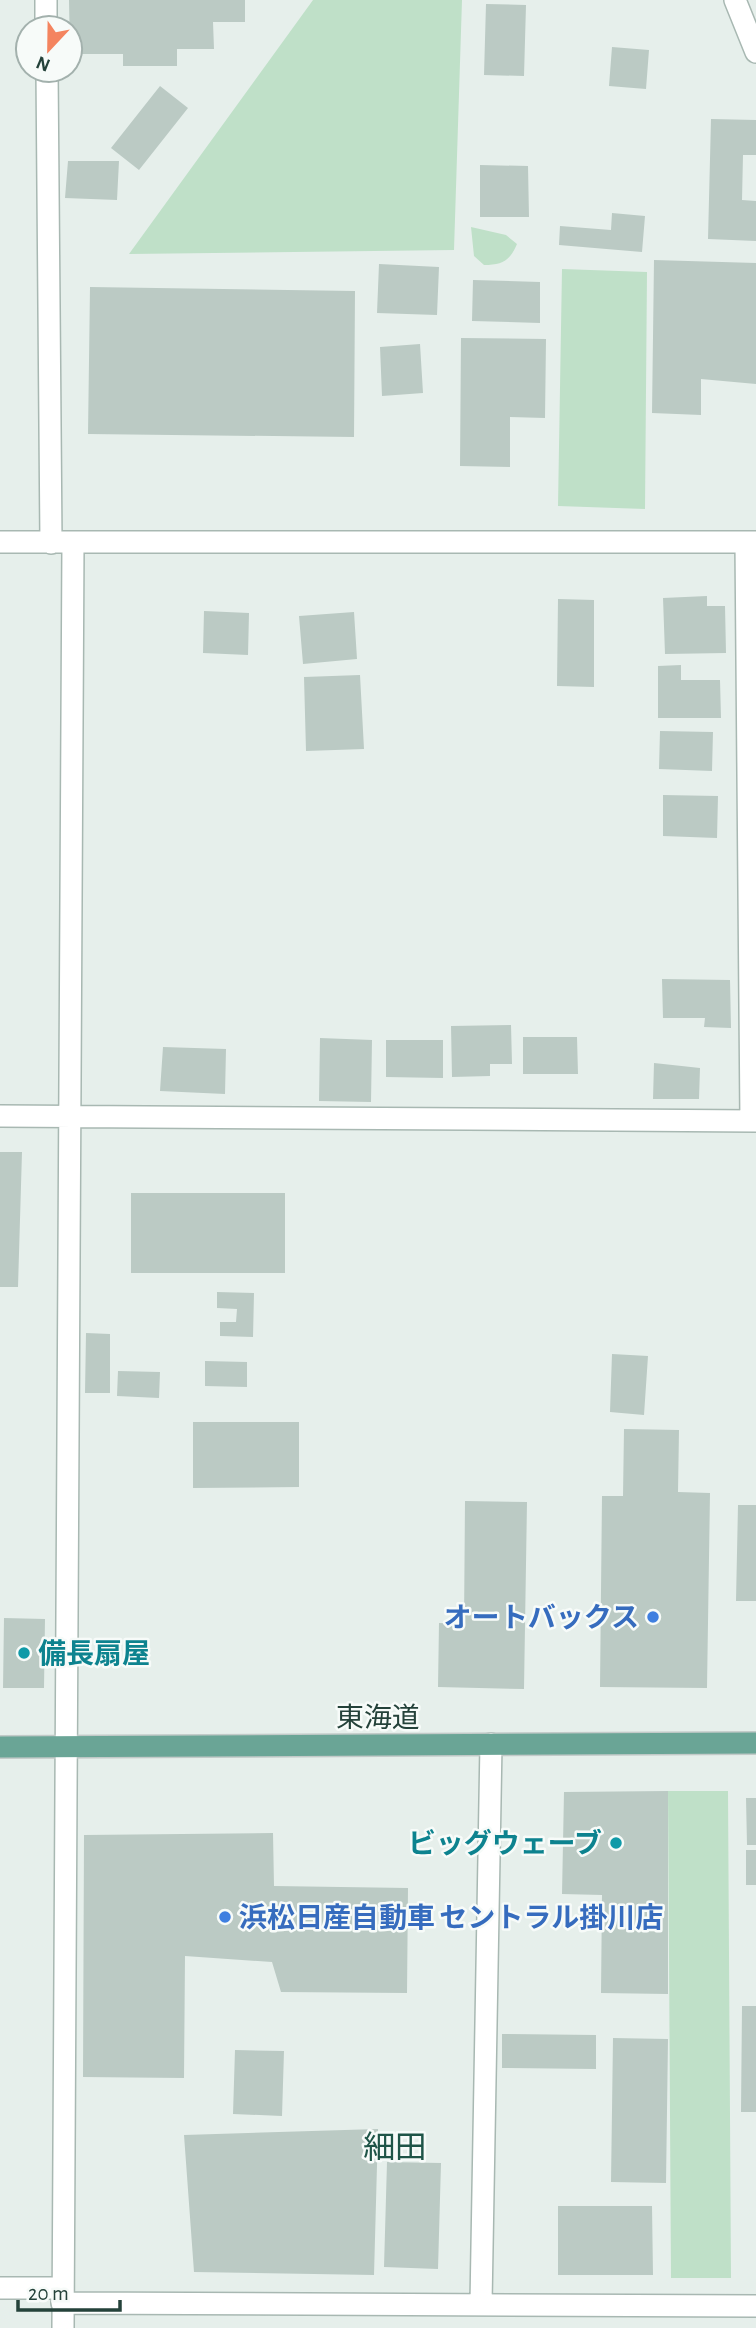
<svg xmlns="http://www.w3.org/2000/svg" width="756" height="2328" font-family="'Alegreya Sans','Noto Sans JP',sans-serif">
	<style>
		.green { fill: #bfe0c8 }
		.building { fill: #bbcac4 }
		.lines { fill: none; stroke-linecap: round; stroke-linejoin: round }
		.minor-casing { stroke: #a8b8b2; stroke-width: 24 }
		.major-casing { stroke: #c2cac8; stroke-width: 24 }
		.minor { stroke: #fff; stroke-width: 21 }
		.major { stroke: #6aa596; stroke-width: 21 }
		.shop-dot { fill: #3f7fe0; stroke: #f7fbf9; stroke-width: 2.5 }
		.culture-dot { fill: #0f9aa8; stroke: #f7fbf9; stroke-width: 2.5 }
		.labels { text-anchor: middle; stroke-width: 5; stroke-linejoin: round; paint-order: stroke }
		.shop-label { font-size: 28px; font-weight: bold; fill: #366cbe; stroke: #f7fbf9; text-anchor: end }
		.culture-label { font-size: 28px; font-weight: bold; fill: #0d838f; stroke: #f7fbf9; text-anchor: start }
		.street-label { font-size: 28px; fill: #24423a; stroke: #f7fbf9 }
		.quarter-label { font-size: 32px; fill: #1f5548; stroke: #f7fbf9 }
	</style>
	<rect width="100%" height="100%" fill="#e6efeb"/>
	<path class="green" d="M 313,0 L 462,0 L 454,250 L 129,254 Z
		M 471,227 L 506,235 L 517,244 C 510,261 502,265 484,265 L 474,256 Z
		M 562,269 L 647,272 L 645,509 L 558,506 Z
		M 668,1791 L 728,1791 L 731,2278 L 671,2278 Z"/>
	<path class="building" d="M 69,0 L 245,0 L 245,22 L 213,22 L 214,49 L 177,49 L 177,66 L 123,66 L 123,54 L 70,54 Z
		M 486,4 L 526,5 L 524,76 L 484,75 Z
		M 612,47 L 649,50 L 646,89 L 609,86 Z
		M 160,86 L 188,108 L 139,170 L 111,148 Z
		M 711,119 L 756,120 L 756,155 L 743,155 L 742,200 L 756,201 L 756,241 L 708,239 Z
		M 68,161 L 119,161 L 117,200 L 65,198 Z
		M 480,165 L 528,166 L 529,217 L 480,217 Z
		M 612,213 L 645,216 L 642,252 L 559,245 L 560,226 L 611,230 Z
		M 654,260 L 756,263 L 756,384 L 701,379 L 701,415 L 652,413 Z
		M 379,264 L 439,267 L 437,315 L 377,313 Z
		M 473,280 L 540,282 L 540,323 L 472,321 Z
		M 90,287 L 355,291 L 354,437 L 88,434 Z
		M 461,338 L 546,339 L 545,418 L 510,417 L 510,467 L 460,466 Z
		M 420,344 L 423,393 L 382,396 L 380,347 Z
		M 707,596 L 707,606 L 725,606 L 726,653 L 665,654 L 663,598 Z
		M 558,599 L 594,600 L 594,687 L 557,686 Z
		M 204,611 L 249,613 L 248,655 L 203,653 Z
		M 354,612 L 357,659 L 303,664 L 299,616 Z
		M 681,665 L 681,680 L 720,680 L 721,718 L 658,718 L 658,666 Z
		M 360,675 L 364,749 L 306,751 L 304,677 Z
		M 660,731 L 713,732 L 712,771 L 659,769 Z
		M 663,795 L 718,796 L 717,838 L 663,836 Z
		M 662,979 L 730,980 L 731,1028 L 704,1027 L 705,1018 L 663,1018 Z
		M 511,1025 L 512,1064 L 490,1064 L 490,1076 L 452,1077 L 451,1026 Z
		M 523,1037 L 577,1037 L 578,1074 L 523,1074 Z
		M 320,1038 L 372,1040 L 371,1102 L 319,1101 Z
		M 386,1040 L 443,1040 L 443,1078 L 386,1077 Z
		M 163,1047 L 226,1049 L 225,1094 L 160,1091 Z
		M 654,1063 L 700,1068 L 699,1099 L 653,1099 Z
		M 0,1152 L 22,1152 L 18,1287 L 0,1287 Z
		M 131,1193 L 285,1193 L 285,1273 L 131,1273 Z
		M 217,1292 L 254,1293 L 253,1337 L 220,1336 L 220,1322 L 236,1322 L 237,1309 L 217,1308 Z
		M 86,1333 L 110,1334 L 110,1393 L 85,1393 Z
		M 612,1354 L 648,1356 L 644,1415 L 610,1412 Z
		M 205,1361 L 247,1362 L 247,1387 L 205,1386 Z
		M 118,1371 L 160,1372 L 159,1398 L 117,1396 Z
		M 193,1422 L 299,1422 L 299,1487 L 193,1488 Z
		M 624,1429 L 679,1430 L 678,1492 L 710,1493 L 707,1688 L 600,1687 L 602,1496 L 623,1496 Z
		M 465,1501 L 527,1502 L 524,1689 L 438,1687 L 439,1623 L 464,1624 Z
		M 738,1505 L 756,1505 L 756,1601 L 736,1601 Z
		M 4,1618 L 45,1619 L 44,1688 L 3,1688 Z
		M 668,1791 L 668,1994 L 601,1993 L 602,1895 L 562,1894 L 564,1792 Z
		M 746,1798 L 756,1798 L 756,1845 L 747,1845 Z
		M 273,1833 L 274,1886 L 408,1888 L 407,1993 L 281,1992 L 272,1962 L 185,1956 L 184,2078 L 83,2077 L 84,1835 Z
		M 746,1850 L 756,1850 L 756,1885 L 746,1885 Z
		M 742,2006 L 756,2006 L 756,2112 L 741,2112 Z
		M 502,2034 L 596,2035 L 596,2069 L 502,2068 Z
		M 613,2038 L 668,2039 L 666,2183 L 611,2182 Z
		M 235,2050 L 284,2051 L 282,2116 L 233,2114 Z
		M 378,2129 L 374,2275 L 194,2272 L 184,2135 Z
		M 387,2162 L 441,2163 L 438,2269 L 384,2267 Z
		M 558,2206 L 652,2206 L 653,2275 L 558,2275 Z"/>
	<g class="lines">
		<g class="minor-casing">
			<path id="minor" d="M 46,0 L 46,28
				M 735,0 L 756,52
				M 47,70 L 51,543
				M 0,542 L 756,542
				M 746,542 L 751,1121
				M 0,1116 L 756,1121
				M 0,2288 L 63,2288
				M 62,2303 L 756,2306
				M 481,2303 L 491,1744
				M 63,2328 L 73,543"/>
		</g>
		<g class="major-casing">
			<path id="major" d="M 0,1747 L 756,1743"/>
		</g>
		<use href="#minor" class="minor"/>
		<use href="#major" class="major"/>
	</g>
	<g class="shop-dot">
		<circle cx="653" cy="1617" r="7"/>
		<circle cx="225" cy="1917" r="7"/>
	</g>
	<g class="culture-dot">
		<circle cx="24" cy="1653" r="7"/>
		<circle cx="616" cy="1843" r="7"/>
	</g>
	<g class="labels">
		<g class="shop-label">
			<text x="639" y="1627">オートバックス</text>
			<text x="239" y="1927" text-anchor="start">浜松日産自動車 セントラル掛川店</text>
		</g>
		<g class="culture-label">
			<text x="38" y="1663">備長扇屋</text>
			<text x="602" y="1853" text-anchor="end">ビッグウェーブ</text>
		</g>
		<g class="street-label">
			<text x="378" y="1727">東海道</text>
		</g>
		<g class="quarter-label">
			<text x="395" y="2158">細田</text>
		</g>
	</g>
	<g transform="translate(49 49) rotate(202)"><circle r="33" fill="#f7fbf9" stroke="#a3b1ad" stroke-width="2"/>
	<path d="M0-5L12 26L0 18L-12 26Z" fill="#f4845f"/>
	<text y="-10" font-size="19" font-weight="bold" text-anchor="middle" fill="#24423a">N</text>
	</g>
	<path d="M18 2300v10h102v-10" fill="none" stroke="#24423a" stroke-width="3.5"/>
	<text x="28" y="2300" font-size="21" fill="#24423a" stroke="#f7fbf9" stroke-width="5" paint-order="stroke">20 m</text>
</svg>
